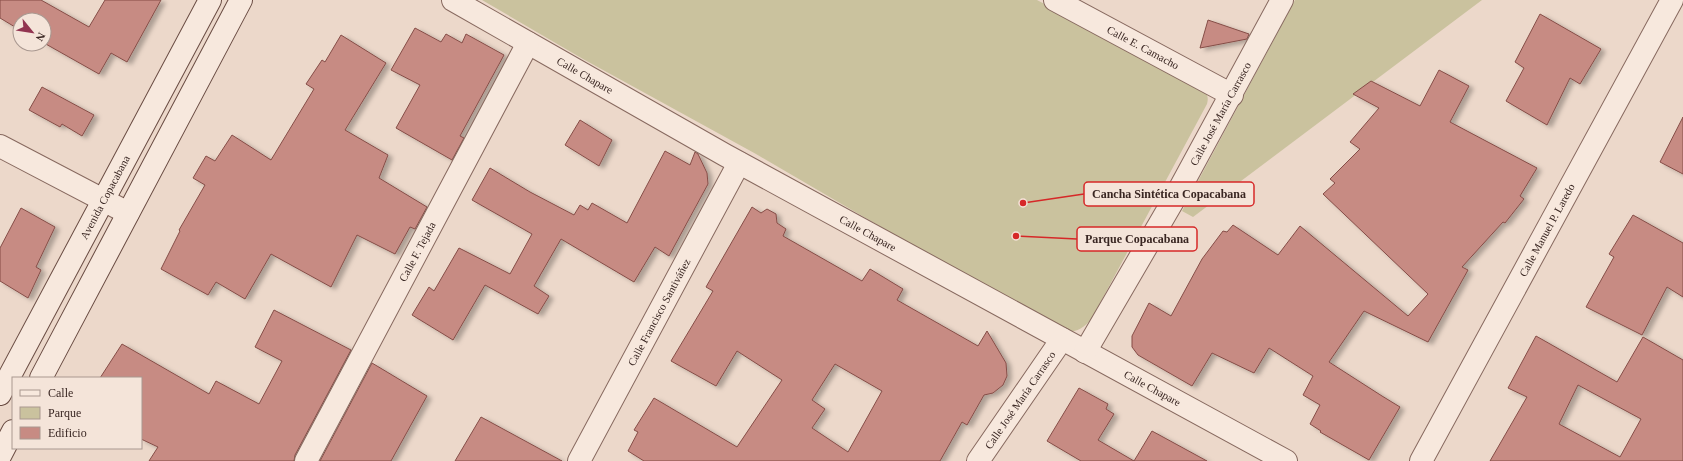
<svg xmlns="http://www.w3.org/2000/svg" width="1683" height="461" font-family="'Times New Roman',serif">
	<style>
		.green { fill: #cac29e }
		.building { fill: #c78b83; stroke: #854d47; fill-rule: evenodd; filter: url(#shadow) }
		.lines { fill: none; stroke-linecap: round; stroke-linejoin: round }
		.minor-casing { stroke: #87695f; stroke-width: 24 }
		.secondary-casing { stroke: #694b42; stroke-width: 24 }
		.minor { stroke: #f7e8dd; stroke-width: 22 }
		.secondary { stroke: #f7e8dd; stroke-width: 22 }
		.labels { text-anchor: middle; stroke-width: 4; stroke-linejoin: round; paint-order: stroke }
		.street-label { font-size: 11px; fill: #392622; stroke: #f4e4d9 }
		.leader { fill: none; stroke: #d62828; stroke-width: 1.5 }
		.callout-dot { fill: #d62828; stroke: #f4e4d9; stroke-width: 1.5 }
		.callout { fill: #f4e4d9; stroke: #d62828; stroke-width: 1.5 }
		.callout-label { font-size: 12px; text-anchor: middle; font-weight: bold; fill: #392622 }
	</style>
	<defs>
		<filter id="shadow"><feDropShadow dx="4.5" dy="2.5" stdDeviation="2" flood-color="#0004"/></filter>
	</defs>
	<rect width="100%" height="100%" fill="#ecd8ca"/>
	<path class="green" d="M 482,0 L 1037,0 L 1200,87 C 1207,93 1209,96 1207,104 L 1092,318 C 1083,330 1073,334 1059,331 L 756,154 L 583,59 Z
		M 1295,0 L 1482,0 L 1193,217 L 1182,211 Z"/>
	<path class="building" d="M 0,0 L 41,0 L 89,27 L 105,0 L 161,0 L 127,62 L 111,53 L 99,74 L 44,43 L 44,20 L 20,20 L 20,30 L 0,18 Z
		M 1540,14 L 1601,49 L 1580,84 L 1570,78 L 1547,125 L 1506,101 L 1524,68 L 1515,62 Z
		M 1208,20 L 1249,34 L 1247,39 L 1200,48 Z
		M 415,28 L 441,42 L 446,34 L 462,43 L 466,34 L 504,55 L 460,136 L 464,138 L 452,160 L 396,128 L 420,85 L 391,70 Z
		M 341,35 L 386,63 L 345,130 L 388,155 L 379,178 L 427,207 L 415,229 L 410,227 L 395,254 L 357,235 L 331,287 L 271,254 L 245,299 L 216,282 L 208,295 L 161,269 L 180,231 L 179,230 L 205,185 L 193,178 L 206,156 L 215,161 L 232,135 L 271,160 L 314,89 L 306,84 L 322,60 L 325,62 Z
		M 1439,70 L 1469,86 L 1450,122 L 1537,168 L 1520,196 L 1524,199 L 1505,223 L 1503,222 L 1462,267 L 1468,270 L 1428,342 L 1364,311 L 1329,362 L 1382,396 L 1400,407 L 1369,460 L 1320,432 L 1321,431 L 1310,424 L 1320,405 L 1303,395 L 1313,376 L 1269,348 L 1254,373 L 1212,353 L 1192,386 L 1138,355 L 1132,347 L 1132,336 L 1149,303 L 1171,316 L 1202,259 L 1223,231 L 1227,232 L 1233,225 L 1278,255 L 1300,226 L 1408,316 L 1428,294 L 1323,194 L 1335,183 L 1330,179 L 1360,149 L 1350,142 L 1379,108 L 1353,94 L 1371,81 L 1420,106 Z
		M 42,87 L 94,115 L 82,136 L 62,124 L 60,127 L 29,110 Z
		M 1683,117 L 1683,174 L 1660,162 Z
		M 580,120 L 612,140 L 599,166 L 565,145 Z
		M 665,151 L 690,165 L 695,152 L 698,154 L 707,173 L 708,184 L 669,256 L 655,247 L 634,282 L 561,239 L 534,286 L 549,296 L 538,314 L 485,285 L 453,340 L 412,315 L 429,287 L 434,291 L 459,248 L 510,274 L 532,234 L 472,200 L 490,168 L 530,192 L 574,215 L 580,205 L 588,210 L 592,203 L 627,223 Z
		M 752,207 L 761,213 L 767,209 L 776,214 L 777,223 L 786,229 L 783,236 L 862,281 L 870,269 L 903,289 L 897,300 L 978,346 L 987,331 L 1006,363 L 1007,376 L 1003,385 L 993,393 L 984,395 L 967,425 L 962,422 L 940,461 L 644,461 L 628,451 L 638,432 L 634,430 L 654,398 L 737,447 L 782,380 L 737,351 L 716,386 L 671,361 L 713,291 L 706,287 ZM 835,364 L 882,391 L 848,452 L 812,428 L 825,409 L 812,400 Z
		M 21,208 L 55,227 L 36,267 L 41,270 L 28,298 L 0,281 L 0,248 Z
		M 1633,215 L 1683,243 L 1683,297 L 1667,287 L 1642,335 L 1586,307 L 1614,257 L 1609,254 Z
		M 274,310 L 351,350 L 295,455 L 294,461 L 149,461 L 158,447 L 141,439 L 141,378 L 100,378 L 122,344 L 209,394 L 216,381 L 259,404 L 282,361 L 255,347 Z
		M 1536,336 L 1617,382 L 1643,337 L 1683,360 L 1683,461 L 1490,461 L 1527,397 L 1508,388 ZM 1578,385 L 1641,419 L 1620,457 L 1559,424 Z
		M 372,363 L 427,396 L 391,461 L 320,461 Z
		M 1079,388 L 1108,404 L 1106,409 L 1114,414 L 1098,440 L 1134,461 L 1081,461 L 1047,441 Z
		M 481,417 L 562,461 L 455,461 Z
		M 1152,431 L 1207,461 L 1134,461 Z"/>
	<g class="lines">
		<g class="minor-casing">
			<g id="minor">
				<path id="s1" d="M 453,0 L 725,155 L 1286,461"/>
				<path id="s2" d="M 1055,0 L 1232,95"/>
				<path d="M 0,146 L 128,213"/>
				<path id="s3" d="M 1085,352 L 1173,201 L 1282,0"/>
				<path id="s4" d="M 306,461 L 528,43"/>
				<path id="s5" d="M 579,461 L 739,163"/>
				<path id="s6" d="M 978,461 L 1062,339"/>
				<path id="s7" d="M 1421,461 L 1672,0"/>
			</g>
		</g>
		<g class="secondary-casing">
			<g id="secondary">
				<path d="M 41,378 L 241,0"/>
				<path id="s8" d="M 0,394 L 210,0"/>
				<path d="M 0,456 L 13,431"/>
			</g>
		</g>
		<use href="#minor" class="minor"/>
		<use href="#secondary" class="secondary"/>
	</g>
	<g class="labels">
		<g class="street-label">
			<text dy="4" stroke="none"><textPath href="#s2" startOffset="100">Calle E. Camacho</textPath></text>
			<text dy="4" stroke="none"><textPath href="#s1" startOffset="152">Calle Chapare</textPath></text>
			<text dy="4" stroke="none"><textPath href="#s3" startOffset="274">Calle José María Carrasco</textPath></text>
			<text dy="4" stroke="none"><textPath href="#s8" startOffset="223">Avenida Copacabana</textPath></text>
			<text dy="4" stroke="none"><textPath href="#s7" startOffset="263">Calle Manuel P. Laredo</textPath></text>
			<text dy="4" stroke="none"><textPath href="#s1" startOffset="476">Calle Chapare</textPath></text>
			<text dy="4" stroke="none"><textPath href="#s4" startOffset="237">Calle F. Tejada</textPath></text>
			<text dy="4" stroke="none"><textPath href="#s5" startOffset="169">Calle Francisco Santiváñez</textPath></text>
			<text dy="4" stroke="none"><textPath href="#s1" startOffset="800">Calle Chapare</textPath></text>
			<text dy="4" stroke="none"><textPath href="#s6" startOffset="74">Calle José María Carrasco</textPath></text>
		</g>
	</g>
	<path class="leader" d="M1023 203L1084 194M1016 236L1077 239"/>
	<g class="callout-dot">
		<circle cx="1023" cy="203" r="4"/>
		<circle cx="1016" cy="236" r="4"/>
	</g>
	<g class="callout">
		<rect x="1084" y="182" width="170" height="24" rx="4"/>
		<rect x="1077" y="227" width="120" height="24" rx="4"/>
	</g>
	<g class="callout-label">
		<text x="1169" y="198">Cancha Sintética Copacabana</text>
		<text x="1137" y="243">Parque Copacabana</text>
	</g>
	<rect x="12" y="377" width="130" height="72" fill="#f4e4d9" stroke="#a99890"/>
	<rect x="20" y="390" width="20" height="6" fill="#f7e8dd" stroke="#a99890"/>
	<text x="48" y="397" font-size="12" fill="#392622">Calle</text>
	<rect x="20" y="407" width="20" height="12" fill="#cac29e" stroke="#a99890"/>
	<text x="48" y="417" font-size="12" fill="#392622">Parque</text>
	<rect x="20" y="427" width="20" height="12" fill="#c78b83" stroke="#a99890"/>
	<text x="48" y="437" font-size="12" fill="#392622">Edificio</text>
	<g transform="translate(32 32) rotate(120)"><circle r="19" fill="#f4e4d9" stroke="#a99890"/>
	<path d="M0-3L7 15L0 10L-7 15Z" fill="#923450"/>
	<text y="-6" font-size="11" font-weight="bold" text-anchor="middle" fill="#392622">N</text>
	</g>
</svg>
